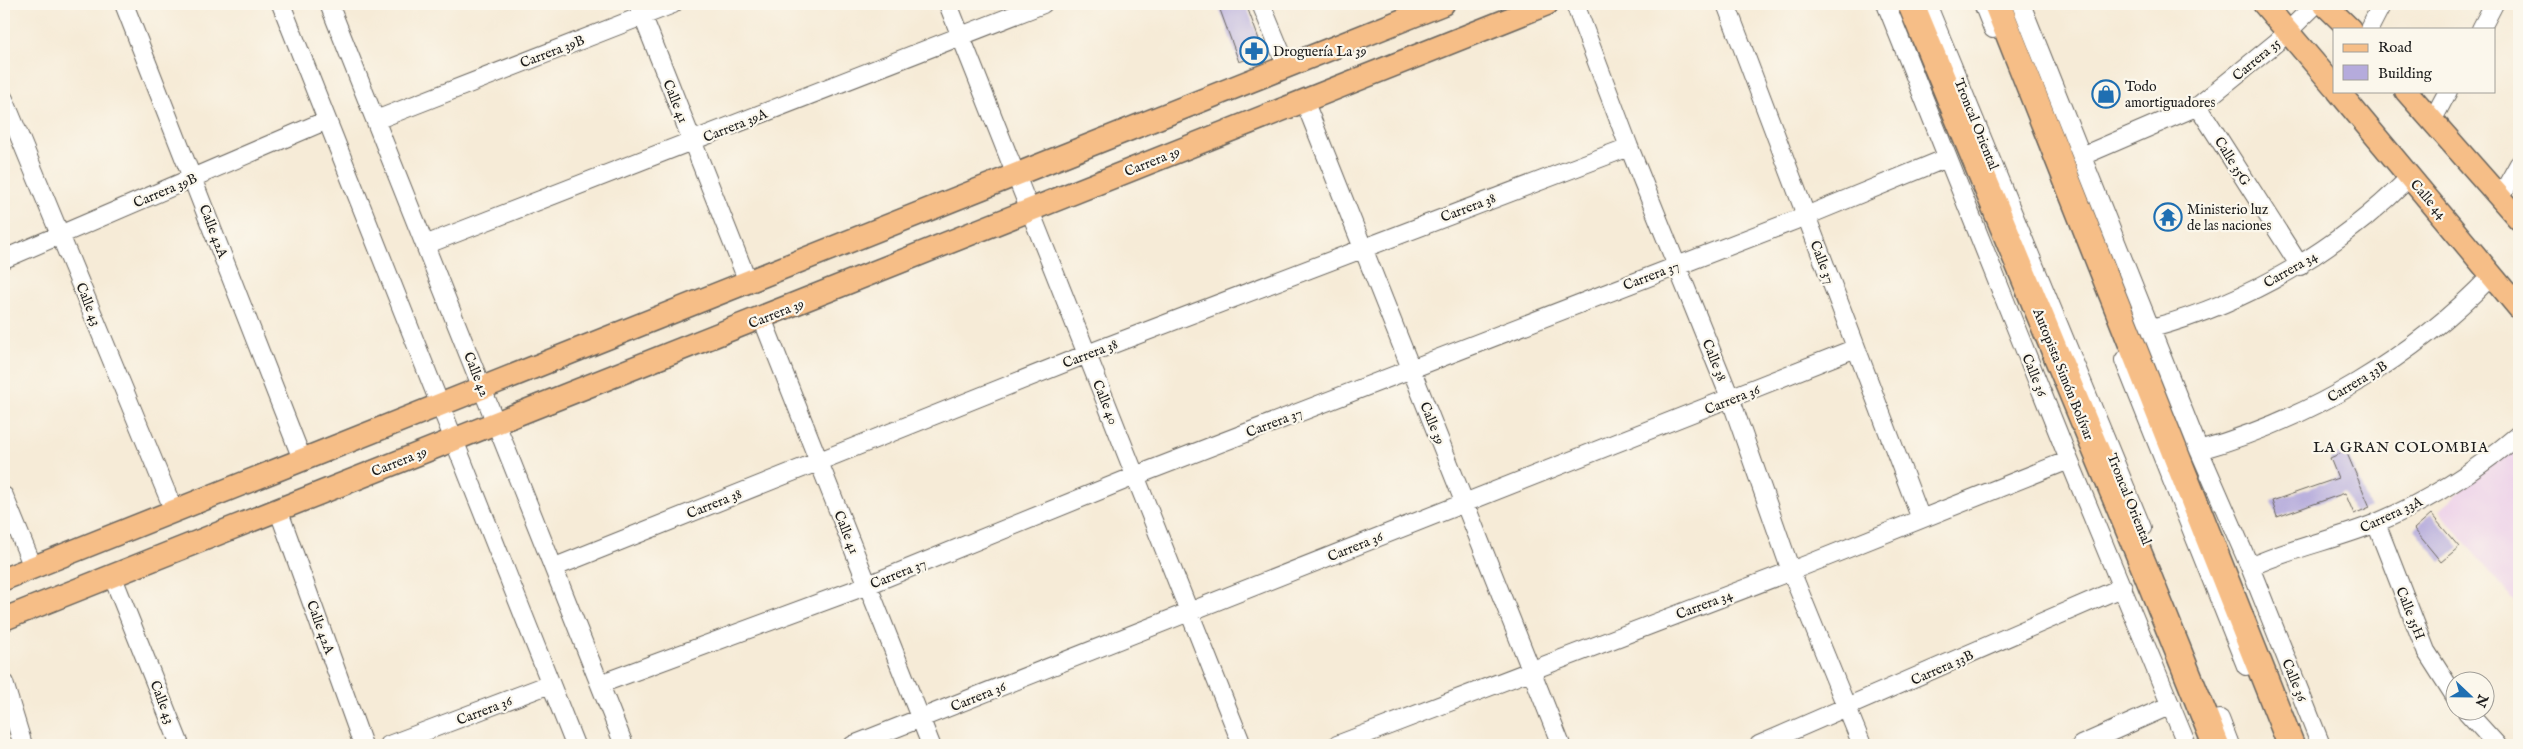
<svg xmlns="http://www.w3.org/2000/svg" width="2523" height="749" font-family="'IM FELL English',serif">
	<style>
		.built { fill: #edd1e9 }
		.building { fill: #b5abdc }
		.lines { fill: none; stroke-linecap: round; stroke-linejoin: round }
		.minor-casing { stroke: #68645d; stroke-width: 20 }
		.major-casing { stroke: #68645d; stroke-width: 25 }
		.highway-casing { stroke: #68645d; stroke-width: 29 }
		.minor { stroke: #fff; stroke-width: 18 }
		.major { stroke: #f6be87; stroke-width: 22 }
		.highway { stroke: #f6be87; stroke-width: 26 }
		.labels { text-anchor: middle; stroke-width: 4.5; stroke-linejoin: round; paint-order: stroke }
		.street-label { font-size: 14px; fill: #1c1c1c; stroke: #fbf7ec }
		.poi-label { font-size: 14px; fill: #1c1c1c; stroke: #fbf7ec; text-anchor: start }
		.neighbourhood-label { font-size: 15px; letter-spacing: 1px; fill: #1c1c1c; stroke: #fbf7ec }
	</style>
	<rect width="100%" height="100%" fill="#fbf7ec"/>
	<filter id="ink" filterUnits="userSpaceOnUse"><feTurbulence type="fractalNoise" baseFrequency=".02" numOctaves="2"/><feDisplacementMap in="SourceGraphic" scale="10" xChannelSelector="R" yChannelSelector="G"/><feConvolveMatrix kernelMatrix="1 2 1 2 8 2 1 2 1" color-interpolation-filters="sRGB"/></filter>
	<filter id="wash" filterUnits="userSpaceOnUse"><feTurbulence type="fractalNoise" baseFrequency=".0096" numOctaves="4" result="noise"/><feDisplacementMap in="SourceGraphic" scale="20" xChannelSelector="R" yChannelSelector="G"/><feGaussianBlur stdDeviation="1.12" result="paint"/><feColorMatrix in="noise" values="0 0 0 0 0 0 0 0 0 0 0 0 0 0 0 0 0 1.4 0 .05"/><feComposite in="paint" operator="in"/></filter>
	<g filter="url(#wash)">
		<rect width="100%" height="100%" fill="#f6ebd7"/>
		<path class="built" d="M 2519,440 L 2519,607 L 2438,510 Z"/>
		<g id="blocks">
			<path class="building" d="M 1228,4 L 1246,4 L 1264,53 L 1239,62 L 1219,7 Z
				M 2346,451 L 2370,507 L 2354,514 L 2345,493 L 2277,517 L 2272,501 L 2338,478 L 2330,458 Z
				M 2431,514 L 2459,547 L 2441,562 L 2414,529 Z"/>
		</g>
	</g>
	<g filter="url(#ink)">
		<use href="#blocks" fill-opacity="0" stroke="#68645d" stroke-width="1"/>
		<g class="lines">
			<g class="minor-casing">
				<path id="minor" d="M 124,4 L 302,459
					M 281,4 L 575,745
					M 329,4 L 624,745
					M 638,4 L 748,282
					M 948,4 L 1242,745
					M 1261,4 L 1287,67
					M 1575,4 L 1629,147 L 1731,400 L 1791,571 L 1862,745
					M 1726,4 L 1921,519
					M 1886,4 L 2069,460 L 2187,745
					M 1927,4 L 2142,528
					M 1983,4 L 1993,29
					M 2021,4 L 2199,450 L 2250,567 L 2321,745
					M 2369,29 L 2382,4
					M 2481,29 L 2494,4
					M 4,99 L 174,511
					M 1304,100 L 1561,745
					M 2198,106 L 2300,266
					M 376,120 L 673,4
					M 2432,121 L 2448,91
					M 2082,156 L 2198,106 L 2277,42 L 2316,4
					M 2500,198 L 2519,164
					M 425,245 L 1043,4
					M 4,259 L 327,120
					M 762,318 L 931,745
					M 2152,328 C 2250,302 2338,249 2410,177
					M 2124,360 L 2246,666
					M 2199,450 C 2310,419 2413,358 2492,275
					M 4,496 L 33,567
					M 278,509 L 363,745
					M 2376,523 L 2426,651 L 2456,698
					M 555,567 L 1087,354 L 1629,147
					M 2250,567 C 2290,548 2335,540 2376,523 C 2428,501 2477,470 2519,434
					M 112,575 L 180,745
					M 4,683 L 23,745
					M 600,684 L 868,585 L 1135,476 L 1806,216 L 1947,158
					M 2467,712 L 2497,745
					M 2220,719 L 2230,745
					M 389,745 L 550,684
					M 853,745 L 1856,348
					M 1337,745 L 1791,571 L 2069,460
					M 1759,745 L 2123,587
					M 2081,745 L 2171,705"/>
			</g>
			<g class="major-casing">
				<path id="major" d="M 2264,4 L 2334,86
					M 2324,4 L 2350,29
					M 2338,91 L 2519,308
					M 2406,91 L 2519,219
					M 4,579 L 1443,4
					M 4,619 L 1547,4"/>
			</g>
			<g class="highway-casing">
				<path id="highway" d="M 1911,4 L 2148,576 L 2216,745
					M 1997,4 L 2291,745"/>
			</g>
			<use href="#minor" class="minor"/>
			<use href="#major" class="major"/>
			<use href="#highway" class="highway"/>
		</g>
	</g>
	<defs>
		<g id="pharmacy-ring" transform="scale(1.4375)"><circle r="9.5" fill="#fbf7ec" stroke="#1f6fb2" stroke-width="1.5"/><path d="M-2-6h4v4h4v4h-4v4h-4v-4h-4v-4h4Z" fill="#1f6fb2"/></g>
		<g id="shop-ring" transform="scale(1.4375)"><circle r="9.5" fill="#fbf7ec" stroke="#1f6fb2" stroke-width="1.5"/><path d="M-5-2.5h2.3a2.7 3.5 0 0 1 5.4 0H5L5.5 6h-11ZM-1.5-2.5h3a1.5 2.3 0 0 0-3 0Z" fill="#1f6fb2"/></g>
		<g id="temple-ring" transform="scale(1.4375)"><circle r="9.5" fill="#fbf7ec" stroke="#1f6fb2" stroke-width="1.5"/><path d="M0-6L5-2H3V0L6.5 2.5H4V6H1.5V3h-3V6H-4V2.5H-6.5L-3 0V-2H-5Z" fill="#1f6fb2"/></g>
	</defs>
	<g fill-rule="evenodd">
		<use href="#pharmacy-ring" x="1254" y="51"/>
		<use href="#shop-ring" x="2106" y="94"/>
		<use href="#temple-ring" x="2168" y="217"/>
	</g>
	<g class="labels">
		<g class="street-label">
			<text transform="translate(552 51) rotate(-21)" y="5">Carrera 39B</text>
			<text transform="translate(2256 59) rotate(-40)" y="5">Carrera 35</text>
			<text transform="translate(676 101) rotate(68)" y="5">Calle 41</text>
			<text transform="translate(1977 124) rotate(68)" y="5">Troncal Oriental</text>
			<text transform="translate(735 125) rotate(-22)" y="5">Carrera 39A</text>
			<text transform="translate(1152 161) rotate(-22)" y="5">Carrera 39</text>
			<text transform="translate(2233 161) rotate(58)" y="5">Calle 35G</text>
			<text transform="translate(165 190) rotate(-23)" y="5">Carrera 39B</text>
			<text transform="translate(2429 199) rotate(49)" y="5">Calle 44</text>
			<text transform="translate(1468 207) rotate(-21)" y="5">Carrera 38</text>
			<text transform="translate(214 231) rotate(69)" y="5">Calle 42A</text>
			<text transform="translate(1823 262) rotate(69)" y="5">Calle 37</text>
			<text transform="translate(2290 269) rotate(-30)" y="5">Carrera 34</text>
			<text transform="translate(1651 275) rotate(-21)" y="5">Carrera 37</text>
			<text transform="translate(89 304) rotate(68)" y="5">Calle 43</text>
			<text transform="translate(776 313) rotate(-22)" y="5">Carrera 39</text>
			<text transform="translate(1090 353) rotate(-21)" y="5">Carrera 38</text>
			<text transform="translate(1715 360) rotate(68)" y="5">Calle 38</text>
			<text transform="translate(477 374) rotate(68)" y="5">Calle 42</text>
			<text transform="translate(2064 374) rotate(68)" y="5">Autopista Simón Bolívar</text>
			<text transform="translate(2035 375) rotate(68)" y="5">Calle 36</text>
			<text transform="translate(2357 381) rotate(-31)" y="5">Carrera 33B</text>
			<text transform="translate(1732 399) rotate(-22)" y="5">Carrera 36</text>
			<text transform="translate(1106 402) rotate(68)" y="5">Calle 40</text>
			<text transform="translate(1274 422) rotate(-21)" y="5">Carrera 37</text>
			<text transform="translate(1433 423) rotate(68)" y="5">Calle 39</text>
			<text transform="translate(399 461) rotate(-22)" y="5">Carrera 39</text>
			<text transform="translate(2130 499) rotate(68)" y="5">Troncal Oriental</text>
			<text transform="translate(714 503) rotate(-22)" y="5">Carrera 38</text>
			<text transform="translate(2391 514) rotate(-25)" y="5">Carrera 33A</text>
			<text transform="translate(847 532) rotate(68)" y="5">Calle 41</text>
			<text transform="translate(1355 546) rotate(-22)" y="5">Carrera 36</text>
			<text transform="translate(898 573) rotate(-22)" y="5">Carrera 37</text>
			<text transform="translate(1704 604) rotate(-21)" y="5">Carrera 34</text>
			<text transform="translate(2411 613) rotate(68)" y="5">Calle 35H</text>
			<text transform="translate(321 627) rotate(70)" y="5">Calle 42A</text>
			<text transform="translate(1942 667) rotate(-24)" y="5">Carrera 33B</text>
			<text transform="translate(2295 680) rotate(68)" y="5">Calle 36</text>
			<text transform="translate(978 696) rotate(-22)" y="5">Carrera 36</text>
			<text transform="translate(163 702) rotate(69)" y="5">Calle 43</text>
			<text transform="translate(484 710) rotate(-21)" y="5">Carrera 36</text>
		</g>
		<g class="poi-label">
			<text x="1273" y="56">Droguería La 39</text>
			<text x="2125" y="91">Todo<tspan x="2125" dy="16">amortiguadores</tspan></text>
			<text x="2187" y="214">Ministerio luz<tspan x="2187" dy="16">de las naciones</tspan></text>
		</g>
		<g class="neighbourhood-label">
			<text x="2401" y="452">LA GRAN COLOMBIA</text>
		</g>
	</g>
	<rect width="2523" height="749" fill="none" stroke="#fbf7ec" stroke-width="20"/>
	<rect x="2333" y="28" width="162" height="65" fill="#fbf7ec" stroke="#a29f99"/>
	<rect x="2343" y="44" width="25" height="8" fill="#f6be87" stroke="#a29f99"/>
	<text x="2378" y="52" font-size="15" fill="#1c1c1c">Road</text>
	<rect x="2343" y="65" width="25" height="15" fill="#b5abdc" stroke="#a29f99"/>
	<text x="2378" y="78" font-size="15" fill="#1c1c1c">Building</text>
	<g transform="translate(2470 696) rotate(112)"><circle r="24" fill="#fbf7ec" stroke="#a29f99"/>
	<path d="M0-4L9 19L0 12L-9 19Z" fill="#1f6fb2"/>
	<text y="-8" font-size="14" font-weight="bold" text-anchor="middle" fill="#1c1c1c">N</text>
	</g>
</svg>
